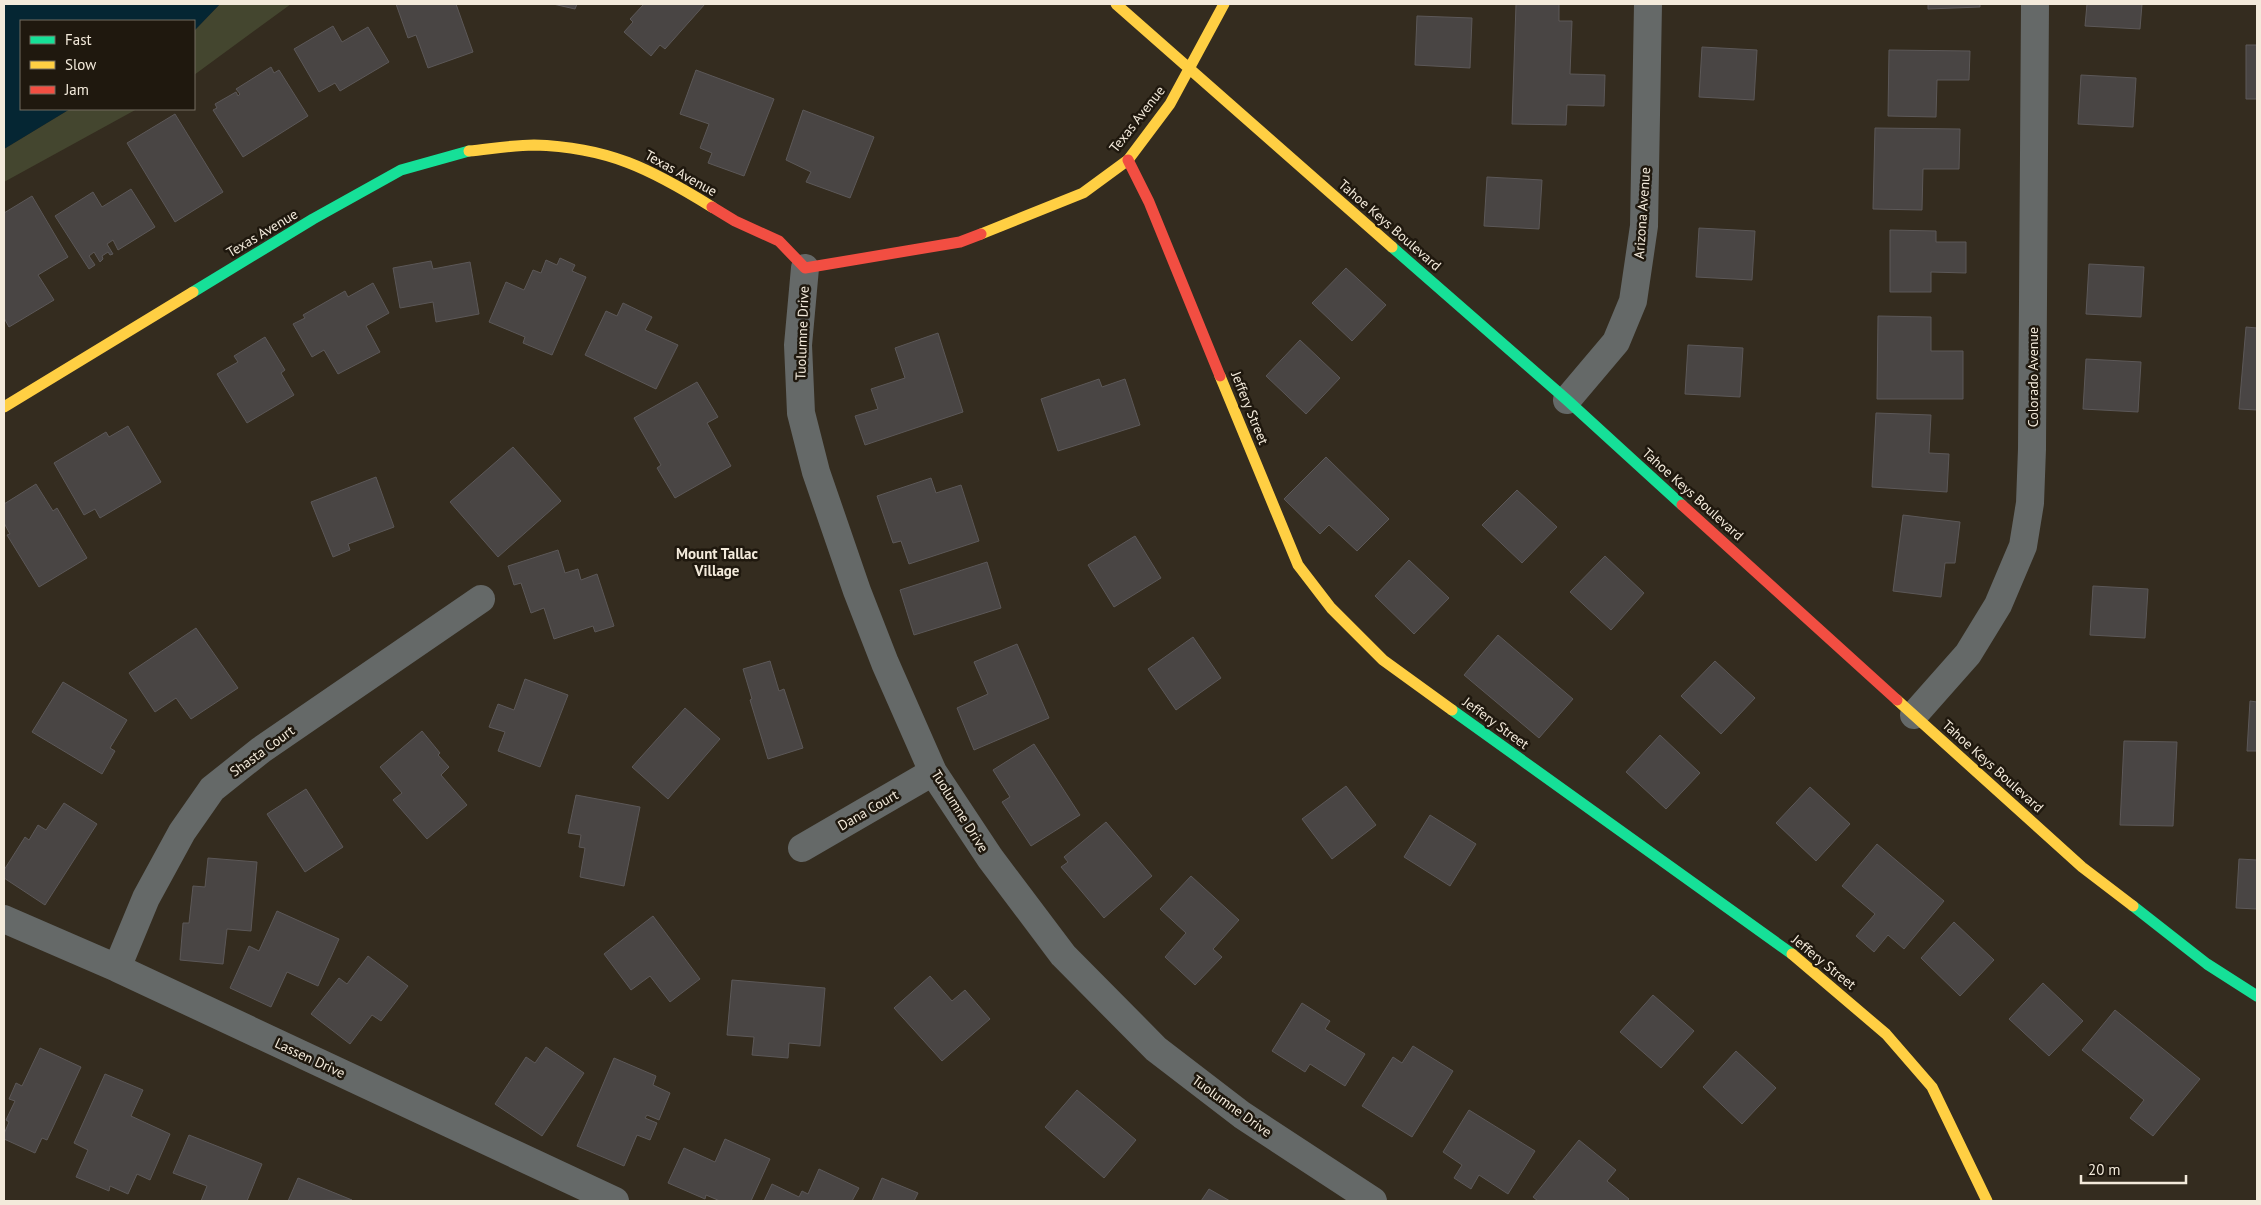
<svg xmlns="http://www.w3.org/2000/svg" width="2261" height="1205" font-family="'PT Sans',sans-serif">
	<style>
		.green { fill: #44462f }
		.water { fill: #052633 }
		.building { fill: #494544; stroke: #5c5858 }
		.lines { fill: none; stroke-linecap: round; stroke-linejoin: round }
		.street { stroke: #656968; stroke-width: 28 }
		.fast { stroke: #16e098; stroke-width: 11 }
		.slow { stroke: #ffcf43; stroke-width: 11 }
		.jam { stroke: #f24e42; stroke-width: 11 }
		.labels { text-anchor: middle; stroke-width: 5; stroke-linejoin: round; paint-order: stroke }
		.street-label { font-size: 14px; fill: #f3eadb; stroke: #1f180e }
		.neighbourhood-label { font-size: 15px; font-weight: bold; fill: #f3eadb; stroke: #1f180e }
	</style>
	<rect width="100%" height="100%" fill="#342c1f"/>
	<path class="green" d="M 220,4 L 291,4 L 194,75 L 194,31 Z
		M 70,109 L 137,109 L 4,182 L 4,149 Z"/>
	<path class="water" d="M 4,4 L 220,4 L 194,31 L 194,21 L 21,21 L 21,109 L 70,109 L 4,149 Z"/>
	<path class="building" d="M 396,4 L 456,4 L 473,52 L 428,68 L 416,35 L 408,38 Z
		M 553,4 L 577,4 L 575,9 Z
		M 644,4 L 705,4 L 665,49 L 660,45 L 651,56 L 624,32 L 633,22 L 630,19 Z
		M 1516,4 L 1559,4 L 1559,21 L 1572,21 L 1570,74 L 1605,75 L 1604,106 L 1567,105 L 1566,125 L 1512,124 Z
		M 1928,4 L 1980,4 L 1980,7 L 1928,9 Z
		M 2087,4 L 2142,4 L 2140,29 L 2085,26 Z
		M 1417,16 L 1472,18 L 1470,68 L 1415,65 Z
		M 333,26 L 342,42 L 368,27 L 389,62 L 340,91 L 335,83 L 319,92 L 294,49 Z
		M 2246,45 L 2257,45 L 2257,99 L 2246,99 Z
		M 1702,47 L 1757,50 L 1754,100 L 1699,97 Z
		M 1889,50 L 1970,51 L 1969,80 L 1937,80 L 1936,117 L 1888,116 Z
		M 271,67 L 274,73 L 279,70 L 308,116 L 243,157 L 213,110 L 217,108 L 215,104 L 236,92 L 238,96 L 240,94 L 236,89 Z
		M 696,70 L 774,99 L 744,176 L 708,163 L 712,153 L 700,148 L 709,124 L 680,114 Z
		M 2081,75 L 2136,78 L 2133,127 L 2078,124 Z
		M 803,110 L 874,137 L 850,198 L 806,182 L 811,172 L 786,160 Z
		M 175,114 L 223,192 L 175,222 L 127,143 Z
		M 1875,128 L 1960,129 L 1959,169 L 1923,169 L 1922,210 L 1873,209 Z
		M 1487,177 L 1542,180 L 1539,229 L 1484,226 Z
		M 131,189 L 155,227 L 118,250 L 113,240 L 107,244 L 113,254 L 110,255 L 108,252 L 102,256 L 103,259 L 100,262 L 94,252 L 89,256 L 95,265 L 89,269 L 55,216 L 93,192 L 102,207 Z
		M 32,196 L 68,257 L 38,275 L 54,300 L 9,327 L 4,318 L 4,213 Z
		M 1699,228 L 1755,231 L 1752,280 L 1696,277 Z
		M 1890,230 L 1936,231 L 1936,242 L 1966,242 L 1966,273 L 1931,272 L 1931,292 L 1890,292 Z
		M 560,258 L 575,265 L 572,271 L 586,277 L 552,355 L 523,343 L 525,337 L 489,322 L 506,282 L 524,290 L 533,270 L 541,273 L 546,260 L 557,265 Z
		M 431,261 L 433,269 L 470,262 L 479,314 L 436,322 L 433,302 L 400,308 L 393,268 Z
		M 2089,264 L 2144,267 L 2141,317 L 2086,314 Z
		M 1346,268 L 1386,305 L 1352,341 L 1312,303 Z
		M 373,283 L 389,313 L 366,326 L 380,352 L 338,374 L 324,350 L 312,357 L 293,324 L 305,318 L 303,315 L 345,291 L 348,297 Z
		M 623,303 L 652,317 L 645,330 L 678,345 L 656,389 L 585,355 L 606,311 L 617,316 Z
		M 1878,316 L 1931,317 L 1931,351 L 1963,351 L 1963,399 L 1877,399 Z
		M 2246,327 L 2257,328 L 2257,410 L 2239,409 Z
		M 938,333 L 963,412 L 865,445 L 855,416 L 878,409 L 871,389 L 905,378 L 895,348 Z
		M 265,337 L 285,370 L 281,373 L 294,395 L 247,423 L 217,374 L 238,362 L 234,356 Z
		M 1300,340 L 1340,378 L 1306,414 L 1266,376 Z
		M 1688,345 L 1743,348 L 1740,397 L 1685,394 Z
		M 2086,359 L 2141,362 L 2138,412 L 2083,409 Z
		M 1099,379 L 1102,387 L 1125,379 L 1140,425 L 1058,451 L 1041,399 Z
		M 697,382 L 718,417 L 707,423 L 731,466 L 675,498 L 657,468 L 661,465 L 634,418 Z
		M 1876,413 L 1931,415 L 1929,453 L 1949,454 L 1947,492 L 1872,487 Z
		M 128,426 L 161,482 L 100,518 L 95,509 L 84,515 L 54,463 L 106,432 L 109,437 Z
		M 513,447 L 561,501 L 498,557 L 450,502 Z
		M 1326,457 L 1389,519 L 1357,551 L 1329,525 L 1320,534 L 1284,499 Z
		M 376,477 L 394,527 L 348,544 L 350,550 L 333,557 L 311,502 Z
		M 931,478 L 936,493 L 961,485 L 979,541 L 909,564 L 901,541 L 893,543 L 877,496 Z
		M 36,484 L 53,511 L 57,508 L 87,558 L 39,587 L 7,535 L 10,534 L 4,523 L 4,504 Z
		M 1517,490 L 1557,527 L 1522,563 L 1482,525 Z
		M 1903,515 L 1960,522 L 1955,563 L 1945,563 L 1941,597 L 1893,591 Z
		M 1135,536 L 1161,578 L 1114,607 L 1088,565 Z
		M 558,550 L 565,573 L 578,569 L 581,580 L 597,574 L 614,626 L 595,632 L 593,626 L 554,639 L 544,608 L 531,613 L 521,583 L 514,585 L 508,566 Z
		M 1605,556 L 1644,593 L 1611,630 L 1570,592 Z
		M 1409,560 L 1449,598 L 1414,634 L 1375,596 Z
		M 987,562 L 1001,608 L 914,635 L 900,590 Z
		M 2093,586 L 2148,589 L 2145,638 L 2090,635 Z
		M 196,628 L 238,688 L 191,719 L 176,698 L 155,712 L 129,673 Z
		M 1498,635 L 1573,699 L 1539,738 L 1464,675 Z
		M 1193,637 L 1221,678 L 1176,710 L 1148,669 Z
		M 1017,644 L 1049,718 L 974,750 L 957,708 L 988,694 L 974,662 Z
		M 770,661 L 779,691 L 784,689 L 803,748 L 768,759 L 750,700 L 752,699 L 743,669 Z
		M 1715,661 L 1755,698 L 1721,734 L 1681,696 Z
		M 525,679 L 568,695 L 540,767 L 498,751 L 505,732 L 489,727 L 498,704 L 514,710 Z
		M 63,682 L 127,720 L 110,748 L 115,751 L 102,774 L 32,732 Z
		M 2250,701 L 2257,702 L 2257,751 L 2247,751 Z
		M 685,708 L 720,739 L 668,799 L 632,767 Z
		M 422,731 L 440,753 L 438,755 L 449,767 L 441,775 L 467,805 L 427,839 L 393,800 L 402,793 L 380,767 Z
		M 1660,735 L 1700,773 L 1666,809 L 1626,772 Z
		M 2124,741 L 2177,742 L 2173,826 L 2120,825 Z
		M 1034,744 L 1080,815 L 1031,846 L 1002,802 L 1010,797 L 993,770 Z
		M 1346,786 L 1376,825 L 1332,859 L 1302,819 Z
		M 1810,787 L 1850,824 L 1816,861 L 1776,823 Z
		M 306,789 L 343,847 L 305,872 L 267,814 Z
		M 576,795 L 640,807 L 624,886 L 580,877 L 585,848 L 579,847 L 581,835 L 568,833 Z
		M 64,803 L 97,824 L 45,905 L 4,878 L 4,870 L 25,837 L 29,840 L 38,825 L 46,830 Z
		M 1430,815 L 1476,844 L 1450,886 L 1404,857 Z
		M 1106,822 L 1152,876 L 1104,918 L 1061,867 L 1068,862 L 1064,857 Z
		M 1877,844 L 1944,901 L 1904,949 L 1888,935 L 1874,952 L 1856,936 L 1875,914 L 1842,886 Z
		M 208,858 L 257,862 L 251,931 L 227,929 L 223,964 L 180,960 L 183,923 L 189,923 L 193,886 L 205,887 Z
		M 2239,859 L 2257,860 L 2257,909 L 2236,908 Z
		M 1191,876 L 1239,920 L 1213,949 L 1222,957 L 1195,985 L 1165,957 L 1186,933 L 1160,909 Z
		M 277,911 L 339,939 L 318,986 L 287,972 L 271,1007 L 230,988 L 249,946 L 259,951 Z
		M 653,916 L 700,979 L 670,1002 L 650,976 L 631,990 L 604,954 Z
		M 1954,922 L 1994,960 L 1960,996 L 1921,958 Z
		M 368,956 L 408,986 L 381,1021 L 372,1015 L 350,1044 L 311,1014 L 339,978 L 347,984 Z
		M 930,976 L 952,1001 L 965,990 L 990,1019 L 942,1061 L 894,1008 Z
		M 732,980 L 825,988 L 820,1046 L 789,1043 L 788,1058 L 752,1055 L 754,1037 L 727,1035 Z
		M 2043,983 L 2083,1021 L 2049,1056 L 2009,1019 Z
		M 1653,995 L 1694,1031 L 1661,1068 L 1620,1032 Z
		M 1302,1003 L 1330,1021 L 1325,1029 L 1365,1054 L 1345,1086 L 1310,1064 L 1305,1072 L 1272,1051 Z
		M 2115,1010 L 2200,1079 L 2153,1136 L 2130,1118 L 2144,1100 L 2082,1050 Z
		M 1413,1046 L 1453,1071 L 1412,1137 L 1362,1106 L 1393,1057 L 1402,1063 Z
		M 546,1047 L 584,1073 L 542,1136 L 495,1104 L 526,1057 L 535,1063 Z
		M 40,1048 L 81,1067 L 47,1140 L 42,1138 L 35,1153 L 4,1139 L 4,1134 L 9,1122 L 6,1120 L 15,1101 L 9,1099 L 16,1083 L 22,1086 Z
		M 1736,1051 L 1776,1088 L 1742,1124 L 1703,1087 Z
		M 614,1058 L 656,1076 L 653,1085 L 670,1093 L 659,1120 L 647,1115 L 645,1118 L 657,1123 L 650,1140 L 637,1135 L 624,1166 L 577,1146 Z
		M 105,1074 L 143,1090 L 131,1116 L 170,1134 L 150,1180 L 137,1174 L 128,1194 L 110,1186 L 109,1191 L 76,1177 L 88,1150 L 74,1143 Z
		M 1077,1090 L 1136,1140 L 1104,1178 L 1045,1127 Z
		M 1469,1110 L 1535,1151 L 1508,1194 L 1479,1175 L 1471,1189 L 1454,1178 L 1462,1165 L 1443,1152 Z
		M 189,1135 L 262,1164 L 247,1201 L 201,1201 L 207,1186 L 173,1173 Z
		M 725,1139 L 770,1159 L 751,1201 L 720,1201 L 706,1195 L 705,1199 L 668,1183 L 684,1148 L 715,1162 Z
		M 1579,1140 L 1616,1170 L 1607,1181 L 1629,1199 L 1627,1201 L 1538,1201 L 1533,1197 Z
		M 819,1169 L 859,1188 L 852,1201 L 764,1201 L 772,1184 L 799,1197 L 802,1191 L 808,1194 Z
		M 298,1178 L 352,1200 L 288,1201 Z
		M 882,1178 L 918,1193 L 914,1201 L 872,1201 Z
		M 1209,1189 L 1230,1201 L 1201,1201 Z"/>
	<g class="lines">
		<path class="street" d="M 805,268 L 798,345 L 801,413 L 816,472 L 857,591 L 885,663 L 933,772 L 990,858 L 1063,955 L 1156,1049 L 1242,1115 L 1373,1201
			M 1567,400 L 1616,342 L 1633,301 L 1644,226 L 1648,4
			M 1914,715 L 1968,654 L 1998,605 L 2023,546 L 2030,503 L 2032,449 L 2035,4
			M 802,848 L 933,772
			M 4,919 L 117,968 L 615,1201
			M 117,968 L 146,898 L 182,832 L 212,789 L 261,750 L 481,599"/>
		<path class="fast" d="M 1392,247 L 1567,400 L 1682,505
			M 193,292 L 313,219 L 401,170 L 469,151
			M 1452,710 L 1792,954
			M 2133,906 L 2207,964 L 2257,996"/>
		<path class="slow" d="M 1116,4 L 1392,247
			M 469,151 C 490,149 513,145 534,145 C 608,147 651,169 712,207
			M 981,234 L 1083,193 L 1128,160 L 1170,104 L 1224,4
			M 1220,376 L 1298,565 L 1331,608 L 1383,660 L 1452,710
			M 4,407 L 193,292
			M 1897,700 L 2082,867 L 2133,906
			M 1792,954 L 1886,1034 L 1932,1087 L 1987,1201"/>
		<path class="jam" d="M 1128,160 L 1149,202 L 1220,376
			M 712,207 L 735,221 L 779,241 L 805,268 L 960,242 L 981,234
			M 1682,505 L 1897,700"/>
	</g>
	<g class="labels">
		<g class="street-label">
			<text transform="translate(1137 119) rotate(-52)" y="5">Texas Avenue</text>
			<text transform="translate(681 173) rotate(29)" y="5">Texas Avenue</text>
			<text transform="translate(1642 213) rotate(-86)" y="5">Arizona Avenue</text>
			<text transform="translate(1390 225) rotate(41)" y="5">Tahoe Keys Boulevard</text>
			<text transform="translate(262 233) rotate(-31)" y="5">Texas Avenue</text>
			<text transform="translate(802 333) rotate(-88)" y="5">Tuolumne Drive</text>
			<text transform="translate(2033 377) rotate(-90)" y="5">Colorado Avenue</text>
			<text transform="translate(1250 408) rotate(68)" y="5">Jeffery Street</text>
			<text transform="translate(1693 494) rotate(42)" y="5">Tahoe Keys Boulevard</text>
			<text transform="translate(1496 723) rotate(36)" y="5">Jeffery Street</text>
			<text transform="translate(262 751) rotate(-36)" y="5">Shasta Court</text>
			<text transform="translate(1993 766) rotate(42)" y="5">Tahoe Keys Boulevard</text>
			<text transform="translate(868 810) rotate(-30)" y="5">Dana Court</text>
			<text transform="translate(960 811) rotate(58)" y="5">Tuolumne Drive</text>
			<text transform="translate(1824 962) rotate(39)" y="5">Jeffery Street</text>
			<text transform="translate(310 1058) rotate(25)" y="5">Lassen Drive</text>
			<text transform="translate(1232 1106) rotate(36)" y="5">Tuolumne Drive</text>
		</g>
		<g class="neighbourhood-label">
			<text x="717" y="559">Mount Tallac<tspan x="717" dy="17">Village</tspan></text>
		</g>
	</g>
	<rect width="2261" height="1205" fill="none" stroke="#f3eadb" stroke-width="10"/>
	<rect x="20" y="20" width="175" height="90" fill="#1f180e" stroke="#746c60"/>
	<rect x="30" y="36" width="25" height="8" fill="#16e098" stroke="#746c60"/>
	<text x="65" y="45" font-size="15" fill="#f3eadb">Fast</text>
	<rect x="30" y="61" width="25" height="8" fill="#ffcf43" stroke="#746c60"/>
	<text x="65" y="70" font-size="15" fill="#f3eadb">Slow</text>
	<rect x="30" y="86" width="25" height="8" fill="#f24e42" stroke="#746c60"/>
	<text x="65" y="95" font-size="15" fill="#f3eadb">Jam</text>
	<path d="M2081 1175v8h105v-8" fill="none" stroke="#f3eadb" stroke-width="2.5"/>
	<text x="2088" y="1175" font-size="15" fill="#f3eadb" stroke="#1f180e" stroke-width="4" paint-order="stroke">20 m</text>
</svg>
